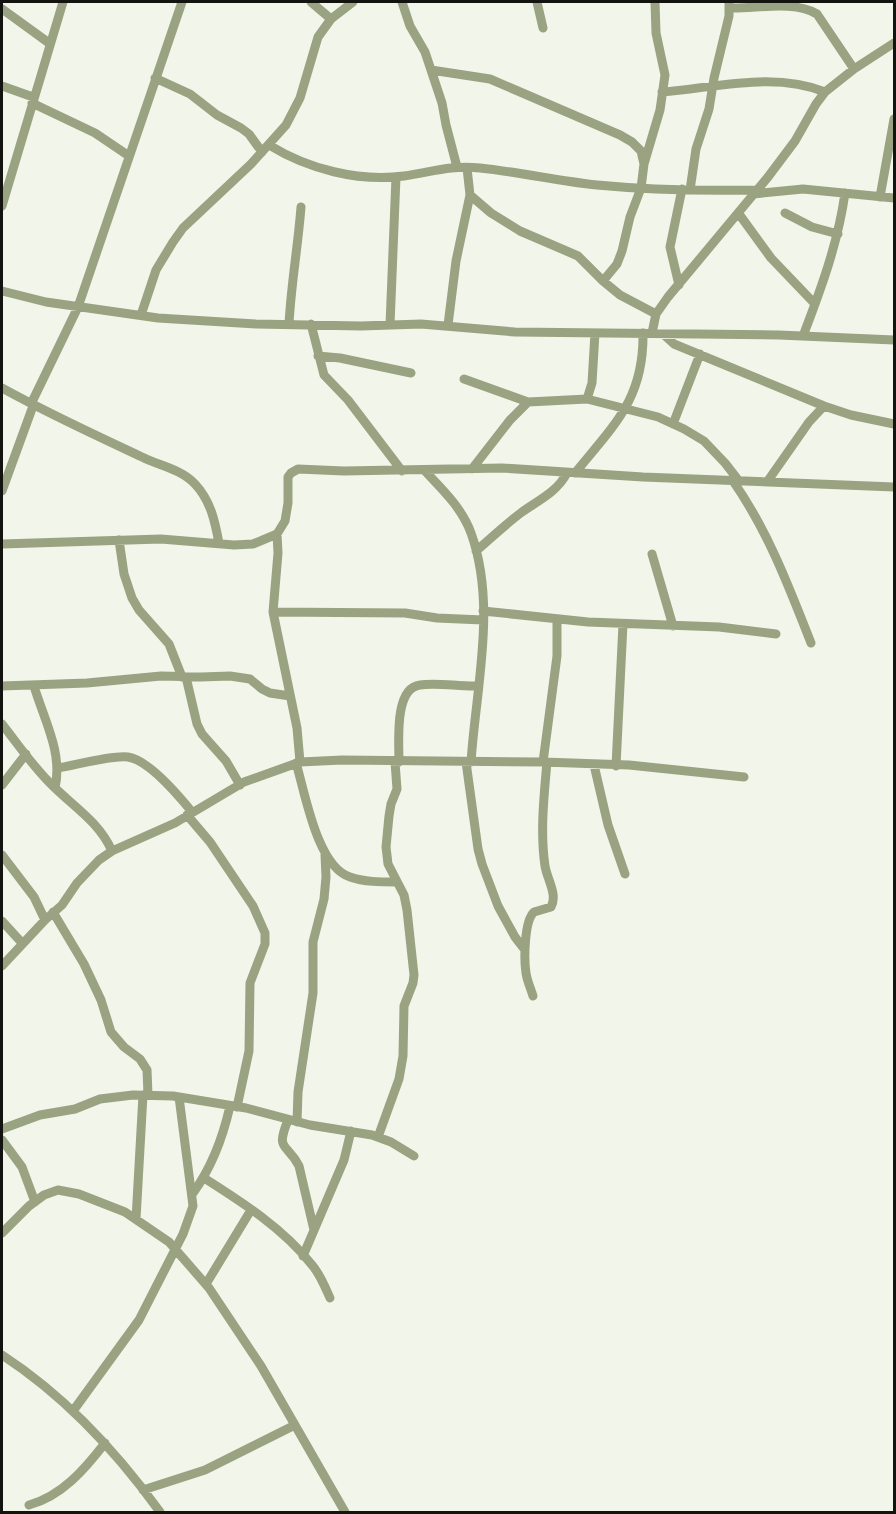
<svg xmlns="http://www.w3.org/2000/svg" width="896" height="1514" font-family="'Varela Round',sans-serif">
	<style>
		.lines { fill: none; stroke-linecap: round; stroke-linejoin: round }
		.minor { stroke: #9aa381; stroke-width: 9 }
	</style>
	<rect width="100%" height="100%" fill="#f2f6ea"/>
	<g class="lines">
		<path class="minor" d="M 311,2 L 331,19
			M 402,2 L 410,26 L 425,52 L 442,103 L 446,125 L 457,167
			M 537,2 L 543,28
			M 729,8 C 757,9 793,0 817,14 L 854,69
			M 2,9 L 49,43
			M 431,70 L 490,79 L 620,135 L 632,142 L 641,151 L 644,164 L 641,188 L 630,217 L 622,251 L 617,264 L 603,281
			M 155,78 L 190,94 L 217,115 L 241,128 L 249,134 L 262,152
			M 2,86 L 33,97
			M 662,92 C 715,88 774,71 825,92
			M 32,103 L 95,133 L 129,156
			M 269,145 C 308,169 358,182 404,176 C 432,172 450,165 480,168 C 519,172 558,181 597,185 C 649,190 703,191 756,190
			M 644,164 L 660,110 L 665,75 L 656,33 L 655,2
			M 690,190 L 696,149 L 709,109 L 714,78 L 729,16 L 729,2
			M 753,194 L 803,189 L 894,198
			M 470,195 L 491,213 L 520,231 L 578,256 L 603,281 L 620,295 L 656,314
			M 880,197 L 894,119
			M 2,206 L 63,2
			M 785,213 L 812,227 L 838,234
			M 739,214 L 771,258 L 815,304
			M 679,285 L 670,247 L 682,189
			M 2,291 L 46,302 L 158,318 L 256,324 L 361,326 L 421,324 L 515,332 L 779,335 L 894,340
			M 141,315 L 156,270 L 173,242 L 183,228 L 251,164 L 286,125 L 300,98 L 318,37 L 331,19 L 353,2
			M 289,324 C 291,285 298,246 301,207
			M 311,324 L 324,375 L 348,400 L 402,471
			M 390,325 L 396,177
			M 448,325 L 456,261 L 470,195 L 467,168
			M 652,333 L 656,314 L 668,297 L 768,177 L 795,141 L 816,104 L 825,92 L 854,69 L 894,43
			M 663,334 L 674,344 L 824,406 L 851,415 L 894,424
			M 803,336 C 821,289 838,243 845,193
			M 318,356 L 340,358 L 411,373
			M 464,379 L 528,402
			M 2,388 C 47,413 95,435 142,457 C 160,466 181,469 195,484 C 211,501 215,522 219,543
			M 587,399 L 592,383 L 595,333
			M 31,404 L 78,307 L 182,2
			M 673,424 L 700,354
			M 472,469 L 510,420 L 528,402 L 587,399 L 658,417 L 684,429 L 704,441 L 725,463 L 739,481
			M 424,470 C 442,489 462,508 471,533 C 497,605 476,687 471,762
			M 575,473 C 614,425 644,399 643,333
			M 733,481 C 768,531 789,587 811,643
			M 767,482 L 809,422 L 824,406
			M 2,491 L 33,406
			M 277,534 L 278,553 L 273,612 L 297,728 L 300,762
			M 119,540 L 124,574 L 132,598 L 139,610 L 169,644 L 182,677
			M 2,544 L 161,539 L 234,545 L 253,544 L 277,534 L 285,521 L 288,503 L 288,477 L 291,473 L 298,469 L 344,471 L 502,468 L 643,477 L 894,487
			M 476,551 C 491,538 506,524 522,512 C 539,500 557,492 567,473
			M 652,554 L 673,626
			M 483,611 L 588,622 L 719,627 L 776,634
			M 273,612 L 405,613 L 437,618 L 483,620
			M 186,677 L 197,724 L 202,734 L 226,761 L 240,785
			M 2,686 L 87,683 L 161,676 L 201,677 L 230,676 L 250,679 L 262,689 L 270,693 L 290,696
			M 34,686 C 44,720 63,752 55,788
			M 2,724 C 17,743 32,765 49,782 C 72,806 98,820 112,851
			M 399,762 C 399,742 394,688 420,685 C 437,682 460,687 478,686
			M 466,762 L 478,849 L 482,864 L 498,906 L 515,937 L 525,950
			M 543,762 L 557,656 L 557,619
			M 296,763 C 305,792 317,867 350,877 C 364,882 381,882 396,882
			M 594,765 L 608,825 L 625,874
			M 616,766 L 623,624
			M 58,768 C 76,765 111,755 128,757 C 149,760 179,796 192,812
			M 2,785 L 26,754
			M 187,815 L 210,842 L 253,906 L 265,933 L 265,944 L 250,983 L 249,1051 L 237,1107
			M 2,855 L 34,897 L 45,920
			M 53,912 L 84,964 L 101,1000 L 111,1032 L 124,1047 L 140,1059 L 147,1070 L 148,1095
			M 2,921 L 22,943
			M 2,966 L 45,920 L 62,905 L 77,883 L 99,860 L 112,851 L 175,823 L 244,782 L 300,762 L 342,760 L 543,762 L 629,765 L 744,777
			M 533,996 C 531,989 527,981 526,973 C 524,960 524,921 534,912 L 551,907 C 558,895 547,879 545,866 C 540,832 544,796 547,762
			M 288,1120 C 275,1152 287,1142 299,1166 L 314,1230
			M 297,1122 L 298,1092 L 313,993 L 313,942 L 324,899 L 326,877 L 325,855
			M 2,1129 L 40,1115 L 75,1109 L 100,1099 L 133,1095 L 173,1096 L 246,1108 L 310,1125 L 372,1135 L 391,1142 L 414,1156
			M 378,1137 L 399,1079 L 403,1056 L 404,1006 L 413,983 L 414,975 L 407,910 L 404,895 L 388,864 L 386,847 L 389,816 L 391,804 L 397,789 L 395,762
			M 2,1140 L 22,1167 L 35,1202
			M 204,1178 C 242,1202 284,1229 312,1265 C 320,1274 325,1287 330,1298
			M 193,1193 C 212,1167 223,1137 230,1106
			M 136,1219 L 143,1095
			M 2,1233 L 29,1206 L 44,1195 L 58,1190 L 79,1194 L 125,1212 L 169,1242 L 209,1288 L 261,1366 L 345,1512
			M 303,1256 L 344,1160 L 351,1131
			M 206,1284 L 251,1210
			M 2,1355 C 65,1396 116,1451 160,1512
			M 73,1411 L 139,1320 L 183,1234 L 193,1206 L 179,1097
			M 143,1490 L 205,1470 L 295,1425
			M 29,1505 C 62,1496 85,1469 105,1443"/>
	</g>
	<rect width="896" height="1514" fill="none" stroke="#131410" stroke-width="6"/>
</svg>
